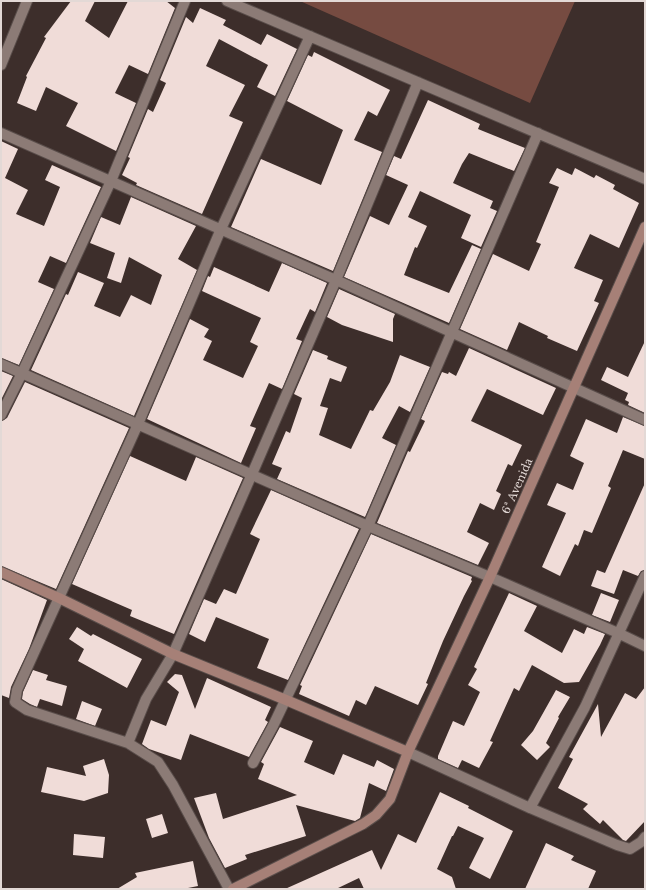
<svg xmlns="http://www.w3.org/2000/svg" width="646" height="890" font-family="'Libre Baskerville',serif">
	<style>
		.green { fill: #764b41 }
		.building { fill: #f0dcd8 }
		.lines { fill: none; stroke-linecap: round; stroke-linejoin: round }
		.street-casing { stroke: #594d4a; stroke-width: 12 }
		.secondary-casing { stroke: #594d4a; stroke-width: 12 }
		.street { stroke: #8c7b76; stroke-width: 10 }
		.secondary { stroke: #a68077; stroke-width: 10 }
		.labels { text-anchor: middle; stroke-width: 4; stroke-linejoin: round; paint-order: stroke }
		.street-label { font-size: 11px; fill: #e3d9d6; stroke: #3d2e2b }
	</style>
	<rect width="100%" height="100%" fill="#3d2e2b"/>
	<path class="green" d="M 300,1 L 575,1 L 530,103 Z"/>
	<path class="building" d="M 71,1 L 95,1 L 85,21 L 109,38 L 128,1 L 166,1 L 175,8 L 148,74 L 129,65 L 115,93 L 136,103 L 116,151 L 66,126 L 78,103 L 46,87 L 36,111 L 17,103 L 27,77 L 26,76 L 46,38 L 44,37 Z
		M 200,8 L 226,20 L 223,25 L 261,45 L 267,34 L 297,49 L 275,96 L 257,87 L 268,65 L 219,39 L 206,66 L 245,85 L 229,116 L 243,122 L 202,214 L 136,185 L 137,183 L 122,175 L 130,158 L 128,157 L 148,109 L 153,112 L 166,83 L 160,80 L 186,17 L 193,23 Z
		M 314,52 L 390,90 L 377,116 L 368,111 L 354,140 L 382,152 L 333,271 L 231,227 L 261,159 L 321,185 L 343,130 L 287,101 L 308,55 L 312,57 Z
		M 428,100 L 480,124 L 478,129 L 525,148 L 514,171 L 469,153 L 462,164 L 453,183 L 493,201 L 490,208 L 497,211 L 481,247 L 461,238 L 471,215 L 420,191 L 408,217 L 427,226 L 417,248 L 415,247 L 404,275 L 449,293 L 472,245 L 481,249 L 449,323 L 344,277 L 370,216 L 389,225 L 408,185 L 386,175 L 394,156 L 401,159 Z
		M 1,141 L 18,149 L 5,178 L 28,190 L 16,214 L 44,226 L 60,187 L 45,180 L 52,165 L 101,187 L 66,263 L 50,256 L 38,282 L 54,289 L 19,365 L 1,358 Z
		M 557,168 L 572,175 L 575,168 L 594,178 L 596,175 L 615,185 L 613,189 L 639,203 L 619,248 L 590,234 L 574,268 L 603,280 L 594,301 L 599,303 L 577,351 L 547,338 L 548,336 L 519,322 L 507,350 L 460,329 L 493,254 L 529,271 L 541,244 L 536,242 L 559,187 L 549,183 Z
		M 131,197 L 196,226 L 178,259 L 197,270 L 134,416 L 31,370 L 66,294 L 68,295 L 78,272 L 104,283 L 94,306 L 120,317 L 131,295 L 151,305 L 162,275 L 129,257 L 121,283 L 107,278 L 115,253 L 90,243 L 101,217 L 120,225 Z
		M 282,263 L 327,283 L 315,312 L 310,309 L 296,339 L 302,341 L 282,389 L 269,383 L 250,426 L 256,428 L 241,463 L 147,419 L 190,319 L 209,329 L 204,337 L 212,341 L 203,360 L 243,378 L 258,346 L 250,342 L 261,318 L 202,291 L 208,276 L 210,277 L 214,267 L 269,292 Z
		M 339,289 L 395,314 L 393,319 L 393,342 L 342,325 L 327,317 Z
		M 645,341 L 645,413 L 628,405 L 629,402 L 625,400 L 628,393 L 601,380 L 607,367 L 628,377 Z
		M 469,348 L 556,388 L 543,415 L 487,389 L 471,421 L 522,445 L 512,466 L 508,464 L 496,491 L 501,494 L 494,510 L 480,503 L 467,532 L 489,543 L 478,565 L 377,523 L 408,451 L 410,452 L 425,421 L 421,419 L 442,372 L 448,374 L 449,372 L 456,376 Z
		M 313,350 L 328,356 L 327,359 L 347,367 L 341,382 L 330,378 L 320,406 L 328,408 L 319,435 L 351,449 L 370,410 L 373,411 L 390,382 L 400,355 L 430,367 L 410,412 L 399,406 L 382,438 L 396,445 L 365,517 L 277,479 L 282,468 L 272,464 L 286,431 L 290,433 L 302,398 L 294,394 Z
		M 1,371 L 13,376 L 1,400 Z
		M 25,382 L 129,428 L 56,589 L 1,566 L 1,421 L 7,418 Z
		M 623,417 L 645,426 L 645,459 L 623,450 L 608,486 L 611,488 L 592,533 L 584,530 L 578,546 L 575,544 L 560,576 L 542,567 L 566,513 L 547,505 L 557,483 L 573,490 L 584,463 L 570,456 L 586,419 L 617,433 Z
		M 130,456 L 186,481 L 196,457 L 243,478 L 174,634 L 130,616 L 132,610 L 72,584 Z
		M 645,483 L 645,570 L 641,571 L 638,576 L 623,570 L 614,594 L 591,586 L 597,570 L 605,573 Z
		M 271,490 L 359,529 L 288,680 L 257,668 L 269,639 L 216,617 L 205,642 L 189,634 L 204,599 L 216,604 L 224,589 L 236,594 L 260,539 L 250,534 Z
		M 371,534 L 472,577 L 471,580 L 472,581 L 464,596 L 443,641 L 426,683 L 428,684 L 418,705 L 375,686 L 366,705 L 356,700 L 349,716 L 299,694 L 302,686 L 300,685 Z
		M 1,579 L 47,600 L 29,649 L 11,687 L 9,698 L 1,695 Z
		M 509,593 L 537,606 L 524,631 L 562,653 L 574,629 L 584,634 L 587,627 L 605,634 L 600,645 L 579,682 L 564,683 L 532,665 L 519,691 L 514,688 L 490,741 L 493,742 L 479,768 L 462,760 L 458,768 L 438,759 L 438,756 L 453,721 L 464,726 L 480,692 L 468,685 L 477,669 L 474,667 Z
		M 601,593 L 619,600 L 610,622 L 592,615 Z
		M 77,627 L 91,636 L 93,634 L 142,659 L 127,688 L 78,661 L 84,649 L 69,639 Z
		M 33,670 L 48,675 L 46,680 L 67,686 L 62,706 L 40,699 L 37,707 L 30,704 L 22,699 L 23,692 Z
		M 175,674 L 182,675 L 195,709 L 207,678 L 271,707 L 265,720 L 268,722 L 249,757 L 190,734 L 181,760 L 149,749 L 142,744 L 151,720 L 166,726 L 179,692 L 167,682 Z
		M 645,687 L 645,821 L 626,841 L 623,840 L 603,820 L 600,824 L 583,809 L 588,804 L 558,788 L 573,759 L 569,757 L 598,704 L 601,737 L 625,693 L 636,699 Z
		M 556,690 L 570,697 L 558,717 L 559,718 L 546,743 L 550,747 L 537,760 L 521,745 L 533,731 Z
		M 82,701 L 102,709 L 95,726 L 76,719 Z
		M 280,727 L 313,741 L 304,762 L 334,775 L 343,754 L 374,767 L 377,760 L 394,769 L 386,791 L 369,783 L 360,818 L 355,821 L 296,805 L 306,836 L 245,855 L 247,859 L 225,868 L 209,838 L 194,798 L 216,793 L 223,819 L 297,795 L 258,779 L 264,764 L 261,762 Z
		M 104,759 L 109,775 L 108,793 L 84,801 L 41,792 L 47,767 L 86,776 L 83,766 Z
		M 440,792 L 469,806 L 468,808 L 513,831 L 490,879 L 469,868 L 484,838 L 458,826 L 453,836 L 452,836 L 437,869 L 452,877 L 456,889 L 364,889 L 359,878 L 336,889 L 285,889 L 372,850 L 381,870 L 398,834 L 416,843 Z
		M 162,814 L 168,833 L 152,838 L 146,819 Z
		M 74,834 L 105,837 L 103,858 L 73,855 Z
		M 546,843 L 574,856 L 571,860 L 596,871 L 588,889 L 525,889 Z
		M 193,861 L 198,886 L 183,889 L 117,889 L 137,877 L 135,873 Z"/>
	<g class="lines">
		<g class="street-casing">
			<path id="street" d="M 227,1 L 645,179
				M 1,65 L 27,1
				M 1,133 L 336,280 L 645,420
				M 1,364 L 368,526 L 490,577 L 618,633 L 645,646
				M 1,415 L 22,373 L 111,181 L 185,1
				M 128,743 L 146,699 L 173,654 L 252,474 L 336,280 L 418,82
				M 408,752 L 530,808 L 617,845 L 630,849 L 641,842 L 645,837
				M 253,763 L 273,726 L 368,526 L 538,133
				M 530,808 L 585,707 L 645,576
				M 229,889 L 173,785 L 158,762 L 128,743 L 27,710 L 15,702 L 17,690 L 138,424 L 221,229 L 310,36"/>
		</g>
		<g class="secondary-casing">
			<path id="secondary" d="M 1,572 L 59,598 L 173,654 L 286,700 L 408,752
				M 233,889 L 363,824 L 376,815 L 390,799 L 408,752 L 490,577 L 645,227"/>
		</g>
		<use href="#street" class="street"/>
		<use href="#secondary" class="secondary"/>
	</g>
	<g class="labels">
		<g class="street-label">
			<text transform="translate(517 486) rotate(-66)" y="4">6ª Avenida</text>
		</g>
	</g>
	<rect width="646" height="890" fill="none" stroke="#e3d9d6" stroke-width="4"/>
</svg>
